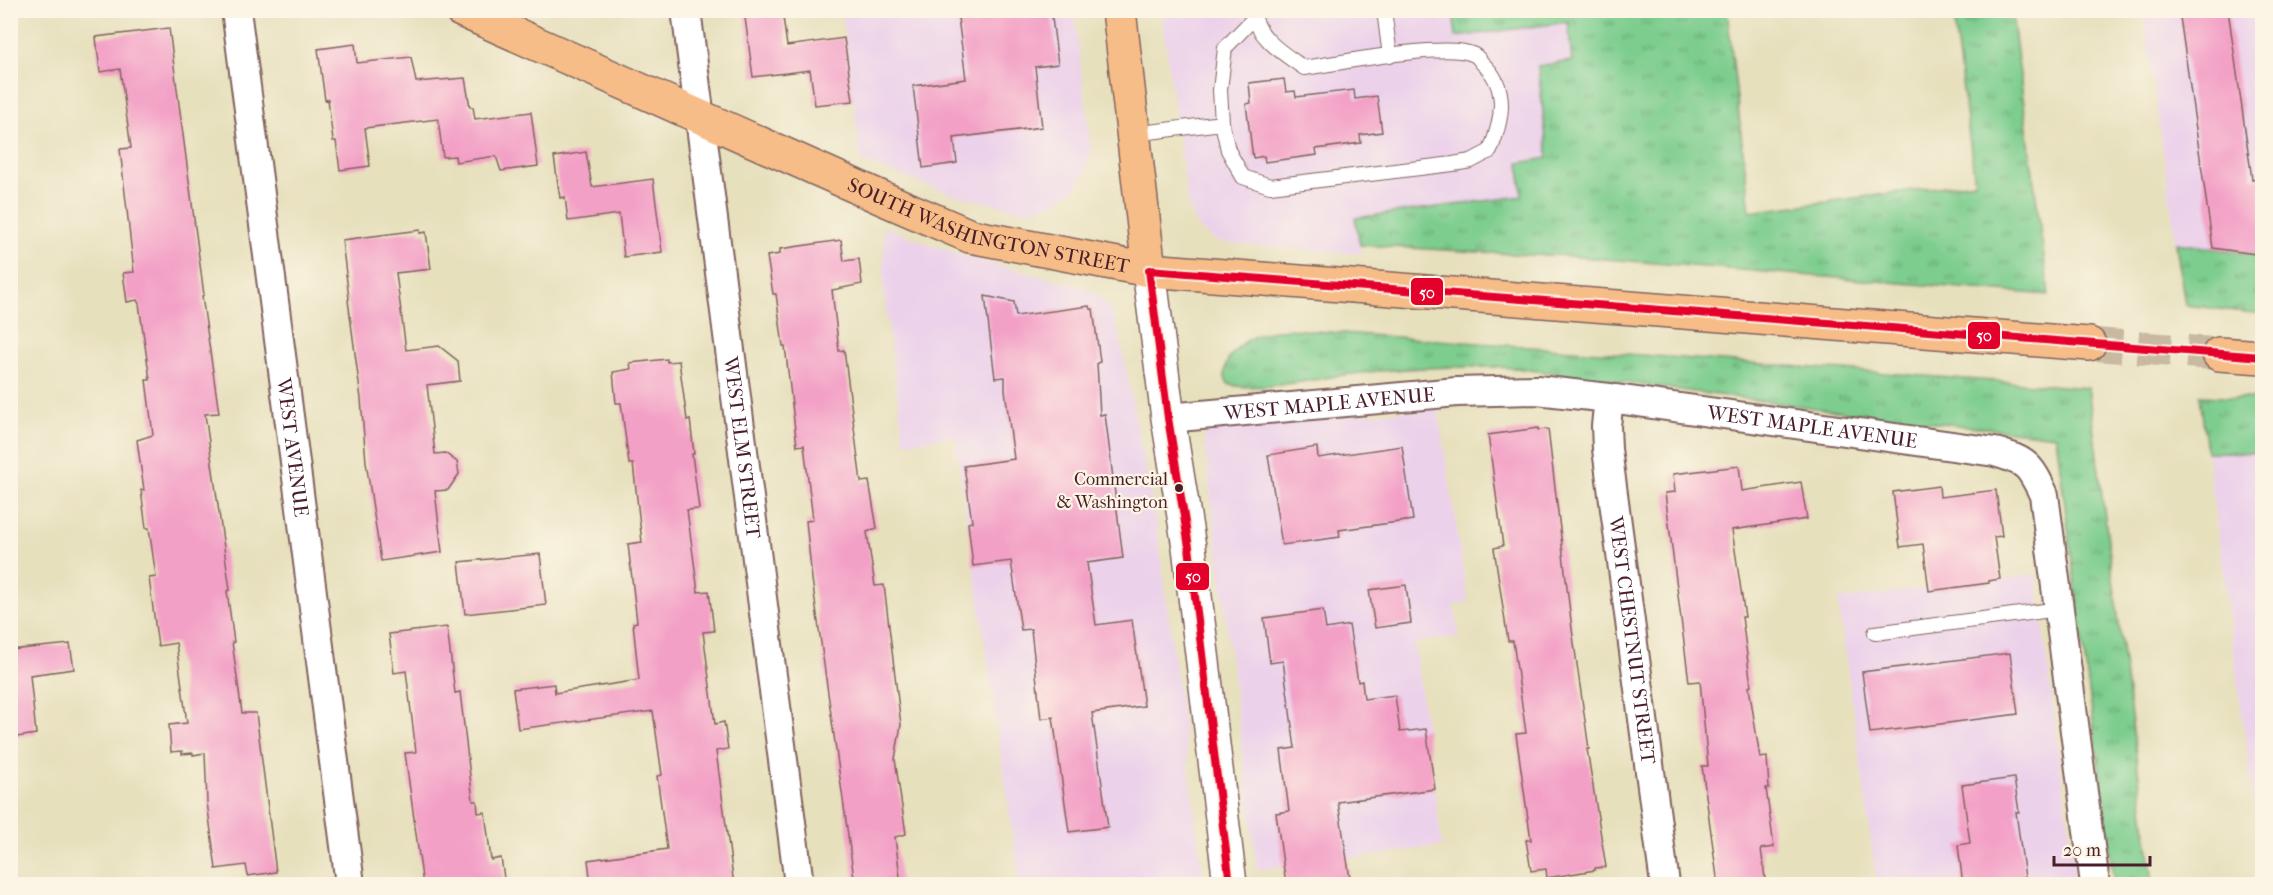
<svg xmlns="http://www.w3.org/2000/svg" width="2273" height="895" font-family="'IM FELL French Canon',serif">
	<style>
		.built { fill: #ecd1ea }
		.grass { fill: url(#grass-tufts); stroke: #64765c; stroke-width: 1.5 }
		.building { fill: #f3a0c6 }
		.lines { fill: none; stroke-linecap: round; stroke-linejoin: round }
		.primary-tunnel { stroke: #c8b9a0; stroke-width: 33; stroke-dasharray: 33 16; stroke-linecap: butt }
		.service-casing { stroke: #81635e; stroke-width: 16 }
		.minor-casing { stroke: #81635e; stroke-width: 32 }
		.tertiary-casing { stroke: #81635e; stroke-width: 36 }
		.primary-casing { stroke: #81635e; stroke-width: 36 }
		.service { stroke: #fff; stroke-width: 14 }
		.minor { stroke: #fff; stroke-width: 28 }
		.tertiary { stroke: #fff; stroke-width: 33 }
		.primary { stroke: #f7bd88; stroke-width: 33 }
		.bus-1-casing { stroke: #fcf5e5; stroke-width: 12 }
		.bus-1 { stroke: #e4002b; stroke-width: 8 }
		.bus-dot { fill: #4a1f2b; stroke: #fcf5e5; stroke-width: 2 }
		.labels { text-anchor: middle; stroke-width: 4.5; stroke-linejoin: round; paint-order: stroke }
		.bus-label { font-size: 18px; fill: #4a1f2b; stroke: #fcf5e5; text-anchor: end }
		.street-label { font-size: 20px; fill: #4a1f2b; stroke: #fcf5e5 }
		.line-badge { stroke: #fcf5e5; stroke-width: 2 }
		.badge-label { font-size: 16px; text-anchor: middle; font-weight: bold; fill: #fff }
	</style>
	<defs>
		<pattern id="grass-tufts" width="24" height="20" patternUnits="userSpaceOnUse" patternTransform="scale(1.5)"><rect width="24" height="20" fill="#7dcd8e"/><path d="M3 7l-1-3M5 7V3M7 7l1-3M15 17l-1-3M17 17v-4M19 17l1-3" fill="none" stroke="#68a674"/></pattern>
	</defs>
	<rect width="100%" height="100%" fill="#fcf5e5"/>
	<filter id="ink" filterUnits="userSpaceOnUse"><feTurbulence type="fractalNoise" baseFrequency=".0167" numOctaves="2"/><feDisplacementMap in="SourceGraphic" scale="12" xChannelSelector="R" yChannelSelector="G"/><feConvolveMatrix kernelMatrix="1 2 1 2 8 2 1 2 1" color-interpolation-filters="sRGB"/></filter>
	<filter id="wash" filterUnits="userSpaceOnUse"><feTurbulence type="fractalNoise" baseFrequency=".008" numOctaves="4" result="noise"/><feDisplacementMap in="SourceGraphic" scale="24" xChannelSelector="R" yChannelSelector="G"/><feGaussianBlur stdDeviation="1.35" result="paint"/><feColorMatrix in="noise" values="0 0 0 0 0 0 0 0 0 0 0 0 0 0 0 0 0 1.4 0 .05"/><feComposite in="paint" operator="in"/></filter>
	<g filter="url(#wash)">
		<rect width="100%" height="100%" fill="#e7e0bd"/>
		<path class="built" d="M 842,11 L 1074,11 L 1091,149 L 1086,170 L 1075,188 L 1059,200 L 1037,209 L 1022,210 L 951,194 L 861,161 Z
			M 1161,11 L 1453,11 L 1456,37 L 1568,22 L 1572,62 L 1538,67 L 1548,159 L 1523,196 L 1355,218 L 1361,254 L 1227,243 L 1214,240 L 1201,230 L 1193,219 L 1188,204 Z
			M 2143,11 L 2262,11 L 2262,255 L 2176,243 Z
			M 884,227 L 933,246 L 981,261 L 1083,287 L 1101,297 L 1112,313 L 1120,339 L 1157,528 L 1204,884 L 1020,884 L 955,436 L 904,443 L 884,295 Z
			M 1438,409 L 1468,602 L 1454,604 L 1459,636 L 1414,643 L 1442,846 L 1257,870 L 1204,439 L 1208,432 L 1215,427 L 1226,424 Z
			M 2207,452 L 2262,453 L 2262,865 L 2255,812 Z
			M 2036,574 L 2076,884 L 1877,884 L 1838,600 L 1929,588 L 1930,591 Z"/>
		<path class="grass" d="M 1453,11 L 1727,11 L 1750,212 L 1975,182 L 1954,22 L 2012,14 L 2049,295 L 1555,255 L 1529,255 L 1360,245 L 1355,218 L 1522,196 L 1519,163 L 1548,158 L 1538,66 L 1572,61 L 1568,22 L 1456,37 Z
			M 2176,243 L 2262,255 L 2262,314 L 2185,305 Z
			M 1287,329 L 2088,388 L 2153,884 L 2114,884 L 2056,436 L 1859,414 L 1516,368 C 1461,365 1406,368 1351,374 C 1319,378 1257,393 1228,384 C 1216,365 1239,344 1255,336 C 1265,332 1277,331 1287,329 Z
			M 2200,396 L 2262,399 L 2262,453 L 2207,452 Z"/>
		<g id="blocks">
			<path class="building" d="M 744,10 L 782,10 L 787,46 L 844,38 L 853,101 L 815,105 L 810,70 L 753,77 Z
				M 957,10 L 1051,10 L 1058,64 L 1035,67 L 1042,127 L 954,138 L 957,163 L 923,168 L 913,86 L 966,79 Z
				M 2179,10 L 2228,10 L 2252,179 L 2262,177 L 2262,255 L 2213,248 Z
				M 169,28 L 204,295 L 202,296 L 219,413 L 205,414 L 230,590 L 227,591 L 234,642 L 232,642 L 242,713 L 256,713 L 276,872 L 248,876 L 246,865 L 216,869 L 207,802 L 205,753 L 193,755 L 193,753 L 182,754 L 182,751 L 171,752 L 169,725 L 187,723 L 176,643 L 158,646 L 149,578 L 156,577 L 149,528 L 146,528 L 141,490 L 144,490 L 137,440 L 153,435 L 146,380 L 150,380 L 139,304 L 137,300 L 127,302 L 123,273 L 134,272 L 120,149 L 131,148 L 120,69 L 100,72 L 96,37 Z
				M 355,44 L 357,63 L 411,57 L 416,82 L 465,78 L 470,107 L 473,107 L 475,119 L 531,112 L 538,166 L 501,171 L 496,156 L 456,162 L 455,156 L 443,157 L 438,119 L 365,128 L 370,166 L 340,170 L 336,141 L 333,141 L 328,99 L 325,100 L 318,49 Z
				M 1284,79 L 1286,92 L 1295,91 L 1296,97 L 1354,90 L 1355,99 L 1377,96 L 1382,132 L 1360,135 L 1361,143 L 1316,149 L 1317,155 L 1265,162 L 1264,156 L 1253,158 L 1246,104 L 1251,103 L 1249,83 Z
				M 586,152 L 592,187 L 653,179 L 662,252 L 624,257 L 619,214 L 568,221 L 565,197 L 560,198 L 554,157 Z
				M 420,230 L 420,233 L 426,232 L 431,269 L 396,273 L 406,350 L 439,346 L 458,361 L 460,381 L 427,385 L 435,454 L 445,453 L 457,462 L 459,474 L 448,490 L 435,491 L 442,552 L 381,561 L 366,462 L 361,399 L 348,300 L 349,299 L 342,240 Z
				M 841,240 L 844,261 L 859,259 L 862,284 L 832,290 L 839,351 L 844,350 L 861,482 L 869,481 L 877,528 L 867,532 L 875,586 L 884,585 L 901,725 L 895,759 L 906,834 L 895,837 L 901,885 L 855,885 L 812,579 L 806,521 L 813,520 L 804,445 L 797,446 L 785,346 L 783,346 L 776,294 L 773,294 L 767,256 L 780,254 L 780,249 Z
				M 985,296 L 1014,302 L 1016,316 L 1089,306 L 1090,309 L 1093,309 L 1100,362 L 1097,363 L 1100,415 L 1105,414 L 1123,558 L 1087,563 L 1096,625 L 1132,620 L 1144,706 L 1092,713 L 1108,827 L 1069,832 L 1053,717 L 1041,719 L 1031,629 L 1021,630 L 1011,561 L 973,566 L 968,523 L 972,522 L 964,466 L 1014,459 L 1005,390 L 1005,377 L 995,378 Z
				M 667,359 L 667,362 L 679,361 L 687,420 L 690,419 L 694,454 L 692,454 L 699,509 L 687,510 L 698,592 L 709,591 L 714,631 L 703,632 L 715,724 L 724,722 L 728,749 L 716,751 L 734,885 L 591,885 L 588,860 L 667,849 L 657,776 L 662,775 L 653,711 L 518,729 L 513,689 L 554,684 L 555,693 L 639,680 L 633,623 L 637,622 L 628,544 L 642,542 L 633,464 L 629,464 L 621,403 L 616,403 L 613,372 L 631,369 L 630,363 Z
				M 1538,428 L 1538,430 L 1548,429 L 1572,629 L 1589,749 L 1587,749 L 1606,867 L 1595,868 L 1595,870 L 1547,878 L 1546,869 L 1531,871 L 1526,840 L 1531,840 L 1516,734 L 1526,733 L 1513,641 L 1508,641 L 1494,548 L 1503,546 L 1488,435 Z
				M 1402,446 L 1413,520 L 1339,530 L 1340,537 L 1282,545 L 1268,455 L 1317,447 L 1318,458 Z
				M 1739,466 L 1742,491 L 1801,482 L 1807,519 L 1732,530 L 1745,617 L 1742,617 L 1751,686 L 1749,687 L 1760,758 L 1767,757 L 1769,788 L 1766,788 L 1774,847 L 1761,849 L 1766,885 L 1718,885 L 1702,766 L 1708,766 L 1700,681 L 1689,682 L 1665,493 L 1675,492 L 1673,474 Z
				M 1939,486 L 1940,497 L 1996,490 L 2002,536 L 1994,537 L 2000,579 L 1989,581 L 1989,583 L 1929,591 L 1923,544 L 1900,547 L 1893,492 Z
				M 540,554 L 546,605 L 465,614 L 459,562 Z
				M 1406,585 L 1411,623 L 1375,628 L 1369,590 Z
				M 1323,610 L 1326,629 L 1349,625 L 1358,682 L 1362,681 L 1364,699 L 1395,695 L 1400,732 L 1426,729 L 1435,789 L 1338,802 L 1351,885 L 1286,885 L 1276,813 L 1289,811 L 1281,750 L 1295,748 L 1283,661 L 1270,663 L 1264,618 Z
				M 447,627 L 455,693 L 460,692 L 473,801 L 477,801 L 478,813 L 485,812 L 491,860 L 501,858 L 505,885 L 423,885 L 405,753 L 416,752 L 406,671 L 394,673 L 389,634 Z
				M 70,644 L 74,669 L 30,675 L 36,734 L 10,738 L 10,650 Z
				M 2010,653 L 2018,714 L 1870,733 L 1862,672 Z
				M 2014,778 L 2019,812 L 2016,812 L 2026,885 L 1963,885 L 1958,845 L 1970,843 L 1962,785 Z"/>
		</g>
	</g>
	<g filter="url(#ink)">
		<use href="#blocks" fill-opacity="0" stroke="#81635e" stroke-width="1.5"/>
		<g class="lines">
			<path class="primary-tunnel" d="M 2089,344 L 2219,354"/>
			<g class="service-casing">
				<path id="service" d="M 1253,10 C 1256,38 1284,54 1304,68 C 1338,63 1446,42 1472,54 C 1476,55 1480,60 1482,63 C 1510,87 1502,121 1490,151 L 1471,161 L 1453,164 L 1270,186 L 1243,177 L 1228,150 L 1222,123 L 1220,90 L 1225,48 L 1254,18
					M 1384,10 L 1390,56
					M 1133,134 L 1222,123
					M 1875,633 L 2059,609"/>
			</g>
			<g class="minor-casing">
				<g id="minor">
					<path id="s1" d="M 236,10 L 350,884"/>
					<path id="s2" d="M 686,10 L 799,884"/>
					<path id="s3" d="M 1609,398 L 1606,426 L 1607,449 L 1665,884"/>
					<path id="s4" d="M 1168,418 L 1457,392 L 1537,390 L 1609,398 L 1995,452 C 2027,461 2030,465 2044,495 L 2095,884"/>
				</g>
			</g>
			<g class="tertiary-casing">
				<path id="tertiary" d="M 1149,270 L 1168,418 L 1189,547 L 1230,884"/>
			</g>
			<g class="primary-casing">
				<g id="primary">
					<path id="s5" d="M 461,10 L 882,198 L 970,236 L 1149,270 L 2089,344"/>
					<path d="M 1119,10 L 1149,270"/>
					<path d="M 2219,354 L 2262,357"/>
				</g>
			</g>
			<use href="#service" class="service"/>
			<use href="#minor" class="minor"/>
			<use href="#tertiary" class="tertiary"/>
			<use href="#primary" class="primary"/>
			<g class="bus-1-casing">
				<path id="bus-1" d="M 1149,270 L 2262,357
					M 1149,270 L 1168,418 L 1189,547 L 1230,884"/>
			</g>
			<use href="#bus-1" class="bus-1"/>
		</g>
	</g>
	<circle class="bus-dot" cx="1179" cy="488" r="5"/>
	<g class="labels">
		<g class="bus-label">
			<text x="1168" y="485">Commercial<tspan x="1168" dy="23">&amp; Washington</tspan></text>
		</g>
		<g class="street-label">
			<text dy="7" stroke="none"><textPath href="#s5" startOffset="572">SOUTH WASHINGTON STREET</textPath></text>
			<text dy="7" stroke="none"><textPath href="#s4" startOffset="162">WEST MAPLE AVENUE</textPath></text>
			<text dy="7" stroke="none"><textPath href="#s4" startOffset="648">WEST MAPLE AVENUE</textPath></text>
			<text dy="7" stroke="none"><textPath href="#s1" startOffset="441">WEST AVENUE</textPath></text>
			<text dy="7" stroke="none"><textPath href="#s2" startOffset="441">WEST ELM STREET</textPath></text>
			<text dy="7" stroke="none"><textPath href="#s3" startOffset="244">WEST CHESTNUT STREET</textPath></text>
		</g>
	</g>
	<g class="line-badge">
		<rect x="1410" y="277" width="34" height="29" rx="6" fill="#e4002b"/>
		<rect x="1967" y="321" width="34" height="29" rx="6" fill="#e4002b"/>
		<rect x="1175" y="562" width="35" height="29" rx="6" fill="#e4002b"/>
	</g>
	<g class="badge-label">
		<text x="1427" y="298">50</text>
		<text x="1984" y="341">50</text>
		<text x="1193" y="582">50</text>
	</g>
	<rect width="2273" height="895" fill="none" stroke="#fcf5e5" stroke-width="36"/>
	<path d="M2054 856v9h96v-9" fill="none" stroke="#4a1f2b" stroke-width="3"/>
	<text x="2063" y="856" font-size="18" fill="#4a1f2b" stroke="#fcf5e5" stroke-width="4.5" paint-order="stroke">20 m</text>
</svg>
